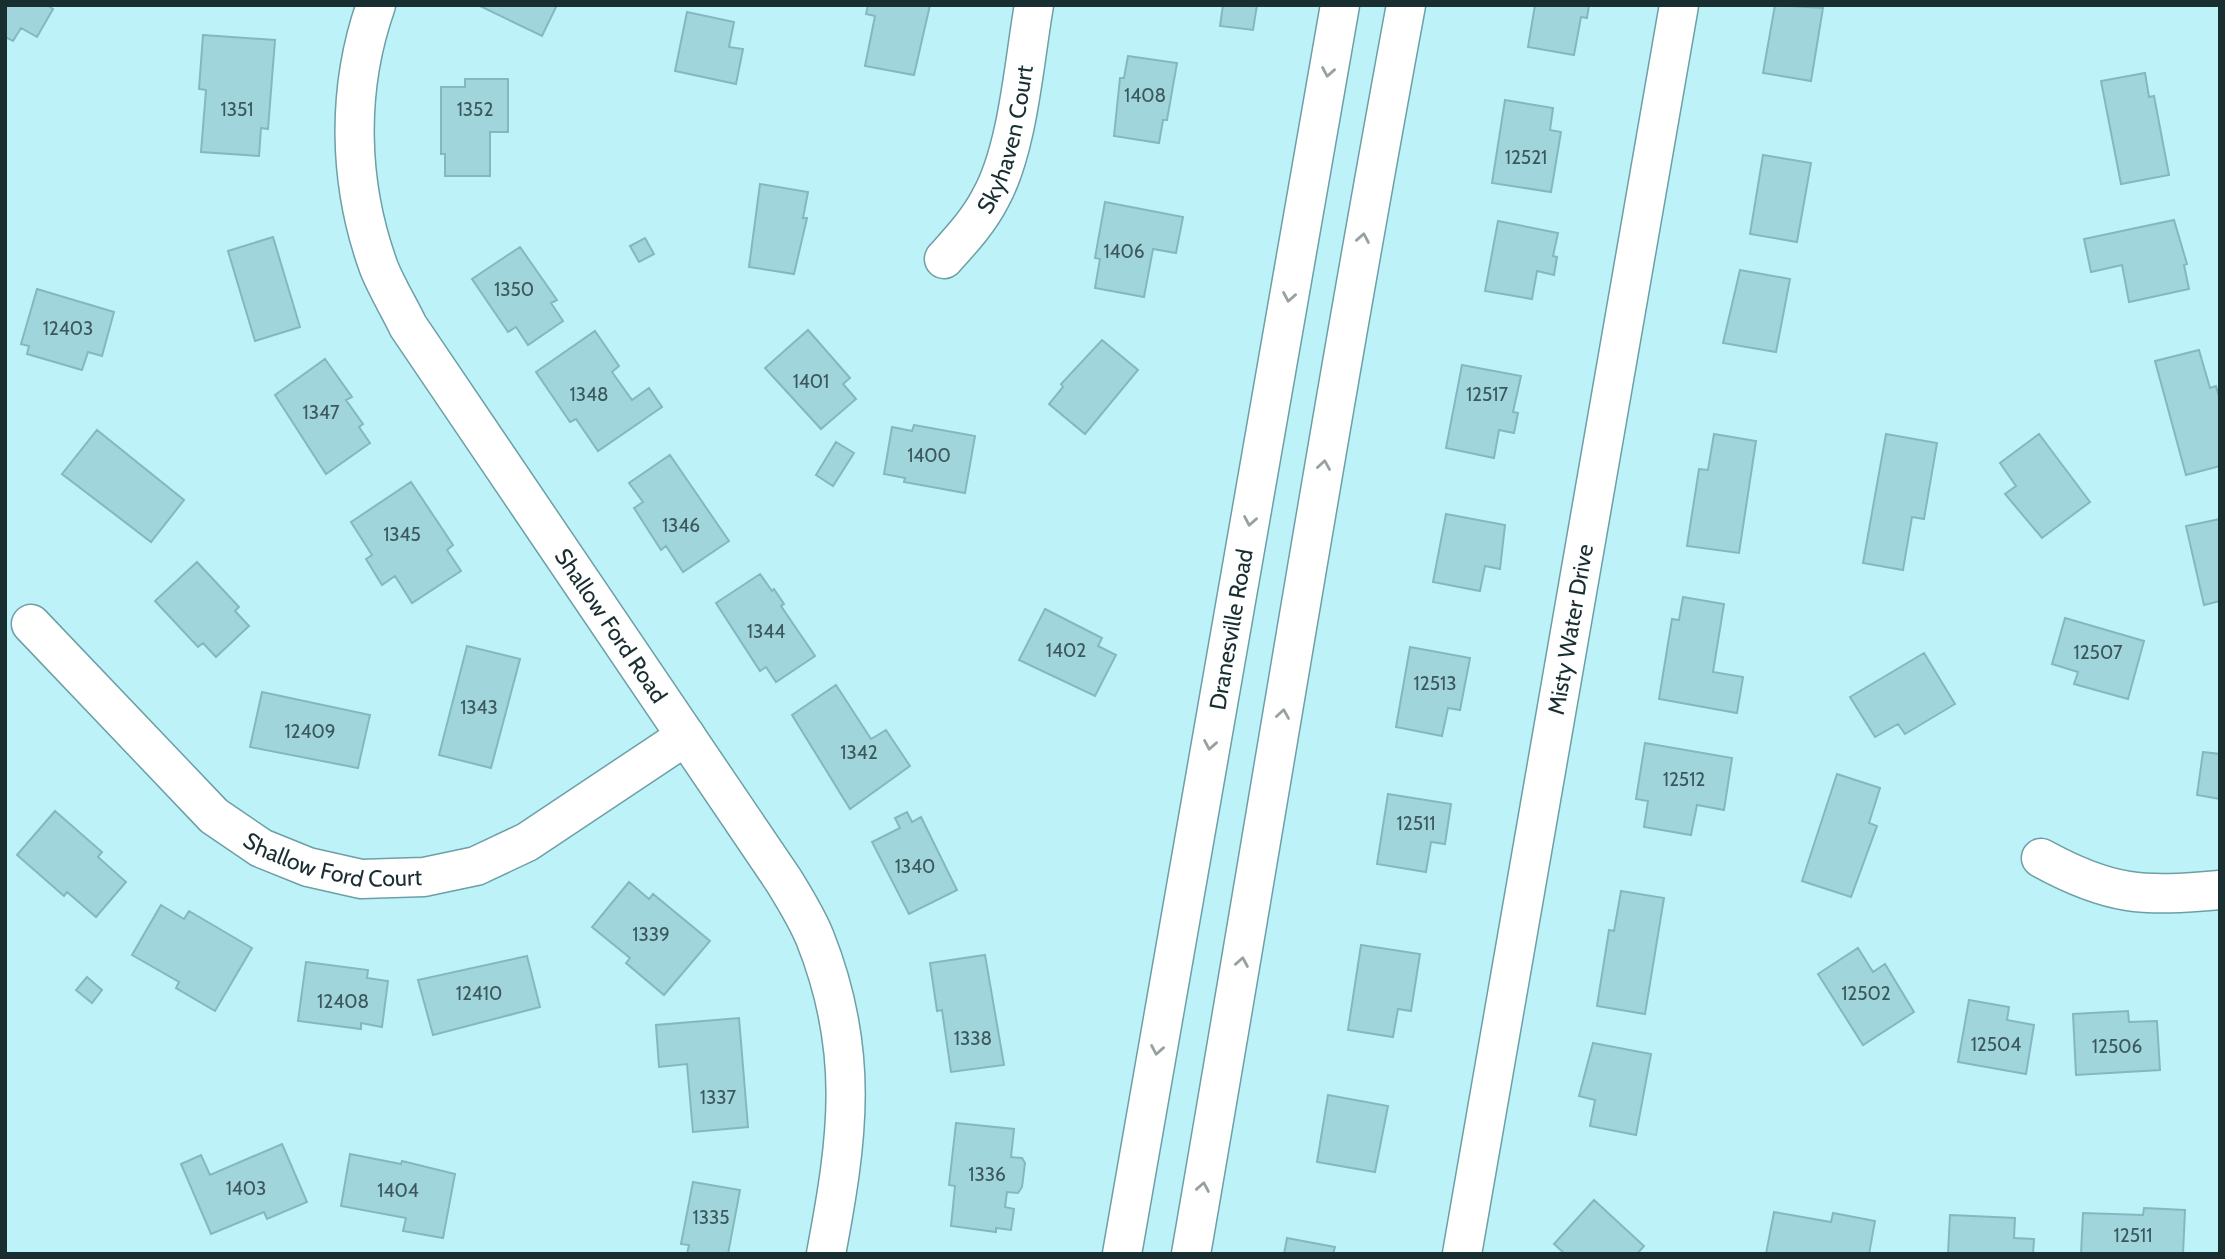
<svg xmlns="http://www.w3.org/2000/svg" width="2225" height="1259" font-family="Cabin,sans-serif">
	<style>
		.building { fill: #a1d5dc; stroke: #84b8bf; stroke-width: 2 }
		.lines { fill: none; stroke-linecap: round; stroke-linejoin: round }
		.minor-casing { stroke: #6d9fa6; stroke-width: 41 }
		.major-casing { stroke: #6d9fa6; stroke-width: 41 }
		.minor { stroke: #fff; stroke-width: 38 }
		.major { stroke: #fff; stroke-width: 38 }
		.oneway { stroke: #98a1a2 }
		.labels { text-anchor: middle; stroke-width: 5; stroke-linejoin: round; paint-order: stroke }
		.number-label { font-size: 19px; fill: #3b585c }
		.street-label { font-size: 23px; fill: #192e31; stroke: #dbfbff }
	</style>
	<rect width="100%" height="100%" fill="#bcf2f8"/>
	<path class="building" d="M 5,5 L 47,5 L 53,9 L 37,37 L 21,28 L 13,41 L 5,37 Z
		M 478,5 L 557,5 L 542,36 Z
		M 868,5 L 930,5 L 914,75 L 865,66 L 875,16 L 866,14 Z
		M 1223,5 L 1257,5 L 1253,30 L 1220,26 Z
		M 1535,5 L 1589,5 L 1587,18 L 1581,17 L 1574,55 L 1528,47 Z
		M 1775,5 L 1823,8 L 1811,81 L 1763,73 Z
		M 687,12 L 734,22 L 729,47 L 743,49 L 736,84 L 675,71 Z
		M 203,35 L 275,40 L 268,129 L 261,128 L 259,156 L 201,152 L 206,90 L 199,89 Z
		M 1128,56 L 1177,63 L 1167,120 L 1163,120 L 1159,143 L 1114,136 L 1120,78 L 1124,78 Z
		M 2145,73 L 2149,97 L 2154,96 L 2169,175 L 2121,184 L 2101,81 Z
		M 465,79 L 508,79 L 508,132 L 490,132 L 490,176 L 445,176 L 445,154 L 441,154 L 441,87 L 465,87 Z
		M 1505,100 L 1553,108 L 1550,130 L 1561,132 L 1551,192 L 1492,183 Z
		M 1763,155 L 1811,163 L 1797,242 L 1750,234 Z
		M 760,184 L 808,192 L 803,218 L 807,218 L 794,274 L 749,267 Z
		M 1105,202 L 1183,217 L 1176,253 L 1153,249 L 1144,297 L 1095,288 L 1100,259 L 1095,258 Z
		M 2174,220 L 2187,264 L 2184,265 L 2189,289 L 2129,302 L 2122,265 L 2091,272 L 2084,239 Z
		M 1498,221 L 1558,233 L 1553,256 L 1557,257 L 1554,275 L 1537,271 L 1532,299 L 1485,291 Z
		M 273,237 L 300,327 L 255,341 L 228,251 Z
		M 645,238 L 654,254 L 639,262 L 630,246 Z
		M 520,247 L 557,300 L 551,303 L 563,321 L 528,345 L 516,327 L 508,332 L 472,279 Z
		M 1740,270 L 1790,279 L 1776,352 L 1723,343 Z
		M 37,289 L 114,312 L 102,356 L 88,352 L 82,370 L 27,354 L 29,346 L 21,344 Z
		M 808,330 L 850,378 L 843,384 L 856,399 L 821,429 L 765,368 Z
		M 595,331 L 619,366 L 612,372 L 632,400 L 649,388 L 662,407 L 598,451 L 576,419 L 570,422 L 536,372 Z
		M 1102,340 L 1138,370 L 1085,434 L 1049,404 L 1063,387 L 1061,384 Z
		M 2199,350 L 2210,388 L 2216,386 L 2220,400 L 2220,466 L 2186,475 L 2155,361 Z
		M 325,359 L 352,397 L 346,400 L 363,424 L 359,427 L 370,443 L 326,474 L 275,395 Z
		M 1462,365 L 1521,376 L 1513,412 L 1518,413 L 1514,433 L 1499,430 L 1494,458 L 1446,448 Z
		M 914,425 L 975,436 L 965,493 L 904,482 L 905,478 L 884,474 L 892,427 L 912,431 Z
		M 97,430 L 184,500 L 151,542 L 62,474 Z
		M 1714,434 L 1756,441 L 1739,553 L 1687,546 L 1699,469 L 1708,470 Z
		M 1886,434 L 1937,443 L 1924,519 L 1912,517 L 1903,570 L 1863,563 Z
		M 2039,434 L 2090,502 L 2042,538 L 2005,494 L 2016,486 L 2000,463 Z
		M 836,442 L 854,453 L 833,486 L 816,475 Z
		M 670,455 L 729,541 L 683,572 L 666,546 L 661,550 L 634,508 L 643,502 L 629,483 Z
		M 411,482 L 453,545 L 447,550 L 461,571 L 412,603 L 395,576 L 382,585 L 366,559 L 372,555 L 351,522 Z
		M 1446,514 L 1505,525 L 1500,569 L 1485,566 L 1480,591 L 1433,582 Z
		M 2220,519 L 2220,601 L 2204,605 L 2186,526 Z
		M 197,562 L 239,607 L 235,611 L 249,626 L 216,657 L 203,643 L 198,647 L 155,601 Z
		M 760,574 L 772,591 L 774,589 L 784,604 L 781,606 L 815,656 L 776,682 L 766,667 L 760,671 L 716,603 Z
		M 1683,597 L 1724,604 L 1713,672 L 1743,677 L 1737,713 L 1659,699 L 1672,619 L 1679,620 Z
		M 1045,609 L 1102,638 L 1098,646 L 1116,655 L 1095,696 L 1019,660 Z
		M 2065,618 L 2144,641 L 2128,699 L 2074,684 L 2078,672 L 2052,664 Z
		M 467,646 L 520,659 L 491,768 L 439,755 Z
		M 1410,647 L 1470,658 L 1460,710 L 1448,708 L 1442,736 L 1396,727 Z
		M 1924,653 L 1955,704 L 1905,734 L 1898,724 L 1875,737 L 1850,697 Z
		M 836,685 L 871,739 L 886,730 L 910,766 L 850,809 L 792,715 Z
		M 262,692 L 370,715 L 358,768 L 250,747 Z
		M 1645,743 L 1732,758 L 1724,810 L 1697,805 L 1691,835 L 1644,827 L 1648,801 L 1636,799 Z
		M 2203,752 L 2220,754 L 2220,799 L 2197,795 Z
		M 1837,774 L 1880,788 L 1869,823 L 1877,826 L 1851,897 L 1802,881 Z
		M 1388,794 L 1451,804 L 1445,844 L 1431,842 L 1426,872 L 1377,864 Z
		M 55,811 L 102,852 L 98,857 L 126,882 L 96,917 L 67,892 L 64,896 L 17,855 Z
		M 907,812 L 912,822 L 921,817 L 957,890 L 909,914 L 872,842 L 900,828 L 895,818 Z
		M 629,882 L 649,899 L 653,894 L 710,941 L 664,995 L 626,963 L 630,958 L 592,927 Z
		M 1621,891 L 1664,898 L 1645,1014 L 1597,1006 L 1609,930 L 1614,931 Z
		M 161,905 L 184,919 L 189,911 L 252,948 L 215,1011 L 176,988 L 179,982 L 132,955 Z
		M 1361,945 L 1420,954 L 1411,1011 L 1398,1009 L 1393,1037 L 1348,1030 Z
		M 1858,948 L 1873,972 L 1885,964 L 1914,1012 L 1863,1045 L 1818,974 Z
		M 985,955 L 1004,1065 L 951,1072 L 942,1010 L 937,1011 L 930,963 Z
		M 527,956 L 540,1007 L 433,1035 L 418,980 Z
		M 306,962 L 368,970 L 367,978 L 388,981 L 382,1027 L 361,1023 L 361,1029 L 298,1021 Z
		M 87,977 L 102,990 L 92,1003 L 76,990 Z
		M 1969,1000 L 2009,1007 L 2007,1020 L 2034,1025 L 2026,1074 L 1958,1062 Z
		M 2128,1011 L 2129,1022 L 2157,1021 L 2160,1070 L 2076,1075 L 2073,1014 Z
		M 739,1018 L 748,1127 L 693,1132 L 687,1064 L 659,1067 L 656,1025 Z
		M 1593,1043 L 1651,1054 L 1636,1135 L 1590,1126 L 1595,1100 L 1579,1096 Z
		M 1328,1095 L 1388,1106 L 1375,1172 L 1317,1162 Z
		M 956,1123 L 1014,1129 L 1011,1157 L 1022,1158 L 1025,1163 L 1022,1187 L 1018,1193 L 1007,1192 L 1005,1207 L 1014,1209 L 1011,1230 L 996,1228 L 996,1232 L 951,1226 L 955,1186 L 949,1185 Z
		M 282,1144 L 307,1202 L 267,1219 L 264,1212 L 211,1234 L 181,1164 L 201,1155 L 210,1175 Z
		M 350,1154 L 401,1164 L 402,1161 L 455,1174 L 443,1238 L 403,1231 L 406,1218 L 341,1206 Z
		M 693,1182 L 740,1190 L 728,1254 L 687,1254 L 689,1245 L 681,1244 Z
		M 1594,1200 L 1644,1246 L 1637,1254 L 1565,1254 L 1554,1244 Z
		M 2144,1208 L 2185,1210 L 2183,1254 L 2081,1254 L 2083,1213 L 2143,1215 Z
		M 1774,1212 L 1831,1222 L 1833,1213 L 1875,1221 L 1869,1254 L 1766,1254 Z
		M 1950,1215 L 2015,1218 L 2014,1238 L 2034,1239 L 2033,1254 L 1948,1254 Z
		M 1287,1238 L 1335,1247 L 1333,1254 L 1284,1254 Z"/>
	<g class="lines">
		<g class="minor-casing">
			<g id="minor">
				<path id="s1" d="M 376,5 C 346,90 348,183 379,268 C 387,288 399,307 408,326 L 784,881 C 795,899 807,918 815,938 C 860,1051 848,1138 826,1254"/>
				<path id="s2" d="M 944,259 C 961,240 978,222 990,199 C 1018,150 1024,62 1034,5"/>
				<path id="s3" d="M 31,624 L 214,816 L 261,848 L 308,867 L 361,879 L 424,877 L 476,866 L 527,842 L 686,736"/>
				<path d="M 2041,858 C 2110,896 2143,897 2220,890"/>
				<path id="s4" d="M 1462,1254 L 1679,5"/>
			</g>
		</g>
		<g class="major-casing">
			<g id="major">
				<path id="s5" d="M 1122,1254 L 1340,5"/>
				<path d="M 1191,1254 C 1263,838 1329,421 1406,5"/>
			</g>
		</g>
		<use href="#minor" class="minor"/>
		<use href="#major" class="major"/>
	</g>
	<defs><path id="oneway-chevron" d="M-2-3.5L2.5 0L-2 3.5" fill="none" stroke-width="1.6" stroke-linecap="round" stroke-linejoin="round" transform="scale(1.75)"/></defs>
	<g class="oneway">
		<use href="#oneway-chevron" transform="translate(1328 72) rotate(100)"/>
		<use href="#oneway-chevron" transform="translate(1363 238) rotate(-80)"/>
		<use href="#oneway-chevron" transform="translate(1289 297) rotate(100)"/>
		<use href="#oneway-chevron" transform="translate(1324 465) rotate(-81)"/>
		<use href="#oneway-chevron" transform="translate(1250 521) rotate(100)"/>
		<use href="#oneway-chevron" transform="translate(1283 714) rotate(-81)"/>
		<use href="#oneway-chevron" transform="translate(1210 745) rotate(100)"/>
		<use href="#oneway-chevron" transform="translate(1242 962) rotate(-80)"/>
		<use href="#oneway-chevron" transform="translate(1157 1050) rotate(100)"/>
		<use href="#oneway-chevron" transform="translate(1203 1187) rotate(-80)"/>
	</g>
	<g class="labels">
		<g class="number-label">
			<text x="1145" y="102">1408</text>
			<text x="237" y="116">1351</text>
			<text x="475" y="116">1352</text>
			<text x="1526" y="164">12521</text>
			<text x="1124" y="258">1406</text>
			<text x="514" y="296">1350</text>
			<text x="68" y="335">12403</text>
			<text x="811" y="388">1401</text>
			<text x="589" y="401">1348</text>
			<text x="1487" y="401">12517</text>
			<text x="321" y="419">1347</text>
			<text x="929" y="462">1400</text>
			<text x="681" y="532">1346</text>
			<text x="402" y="541">1345</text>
			<text x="766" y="638">1344</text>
			<text x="1066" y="657">1402</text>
			<text x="2098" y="659">12507</text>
			<text x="1435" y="690">12513</text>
			<text x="479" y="714">1343</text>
			<text x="310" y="738">12409</text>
			<text x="859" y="759">1342</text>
			<text x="1684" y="786">12512</text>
			<text x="1416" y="830">12511</text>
			<text x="915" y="873">1340</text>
			<text x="651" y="941">1339</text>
			<text x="479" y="1000">12410</text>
			<text x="1866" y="1000">12502</text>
			<text x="343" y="1008">12408</text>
			<text x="973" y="1045">1338</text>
			<text x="1996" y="1051">12504</text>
			<text x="2117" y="1053">12506</text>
			<text x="718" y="1104">1337</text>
			<text x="987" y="1181">1336</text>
			<text x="246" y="1195">1403</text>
			<text x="398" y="1197">1404</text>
			<text x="711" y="1224">1335</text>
			<text x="2133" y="1242">12511</text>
		</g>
		<g class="street-label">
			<text dy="8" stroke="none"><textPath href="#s2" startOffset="138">Skyhaven Court</textPath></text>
			<text dy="8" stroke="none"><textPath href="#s1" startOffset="695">Shallow Ford Road</textPath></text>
			<text dy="8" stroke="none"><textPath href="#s5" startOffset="634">Dranesville Road</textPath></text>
			<text dy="8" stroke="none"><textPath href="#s4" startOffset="634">Misty Water Drive</textPath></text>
			<text dy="8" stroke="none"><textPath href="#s3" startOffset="396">Shallow Ford Court</textPath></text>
		</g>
	</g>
	<rect width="2225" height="1259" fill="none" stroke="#192e31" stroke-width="14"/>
</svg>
